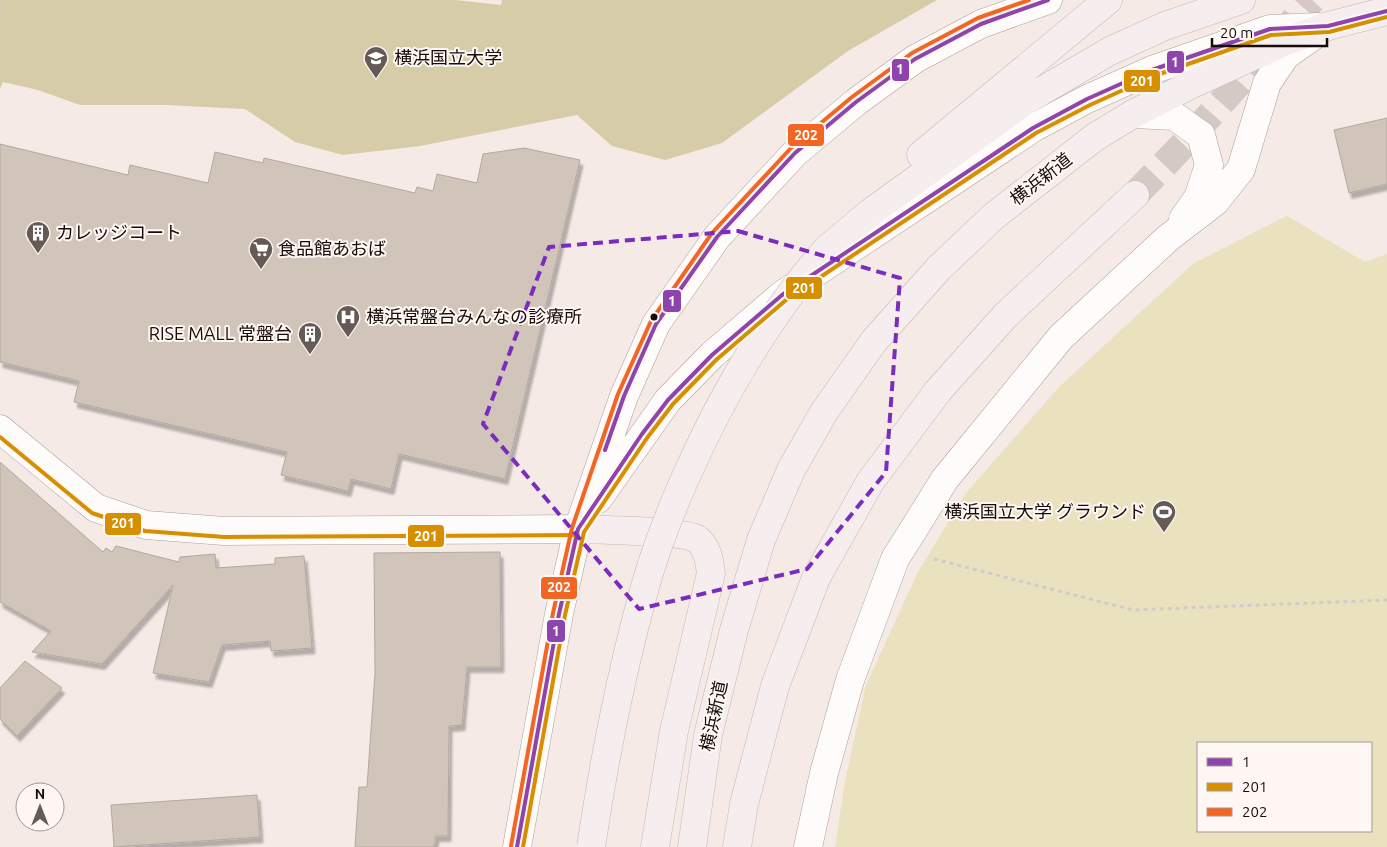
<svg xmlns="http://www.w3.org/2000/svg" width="1387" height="847" font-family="Ubuntu,'Noto Sans JP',sans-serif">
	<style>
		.green { fill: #eae1bf; fill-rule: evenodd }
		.forest { fill: #d7cca8 }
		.building { fill: #d1c4b8; stroke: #b2a9a2; filter: url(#shadow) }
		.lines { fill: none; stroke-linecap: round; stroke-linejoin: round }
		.highway-tunnel { stroke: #d4c9c4; stroke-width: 28; stroke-dasharray: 28 14; stroke-linecap: butt }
		.street-casing { stroke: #aba09c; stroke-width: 29 }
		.secondary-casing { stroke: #aba09c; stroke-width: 29 }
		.highway-casing { stroke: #c5b7b6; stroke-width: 29 }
		.path { stroke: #d0cccb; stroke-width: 3; stroke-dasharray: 4 4; stroke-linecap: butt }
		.street { stroke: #fefcfb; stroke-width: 28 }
		.secondary { stroke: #fefcfb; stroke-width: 28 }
		.highway { stroke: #f6edee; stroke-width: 28 }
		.highway-bridge-casing { stroke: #c5b7b6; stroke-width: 29; stroke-linecap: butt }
		.highway-bridge { stroke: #f6edee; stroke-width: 28 }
		.bus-1-casing { stroke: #fef7f4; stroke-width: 8 }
		.bus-2-casing { stroke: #fef7f4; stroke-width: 8 }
		.bus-3-casing { stroke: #fef7f4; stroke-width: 8 }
		.bus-1 { stroke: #8e44ad; stroke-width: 4 }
		.bus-2 { stroke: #d58f01; stroke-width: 4 }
		.bus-3 { stroke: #f26522; stroke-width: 4 }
		.marked { fill: none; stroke: #7b2cbf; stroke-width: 4; stroke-dasharray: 10 6; stroke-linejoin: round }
		.bus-dot { fill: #170c08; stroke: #fef7f4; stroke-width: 2 }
		.labels { text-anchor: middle; stroke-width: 4; stroke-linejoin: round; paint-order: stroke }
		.poi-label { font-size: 18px; fill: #170c08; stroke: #fef7f4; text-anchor: start }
		.street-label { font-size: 18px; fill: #170c08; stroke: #fef7f4 }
		.line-badge { stroke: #fef7f4; stroke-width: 2 }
		.badge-label { font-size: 14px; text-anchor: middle; font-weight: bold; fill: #fff }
	</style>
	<defs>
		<filter id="shadow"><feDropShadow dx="3" dy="5.5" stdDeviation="1" flood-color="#0004"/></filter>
	</defs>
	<rect width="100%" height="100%" fill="#f5eae5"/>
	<path class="green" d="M 1287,216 L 1365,262 L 1387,254 L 1387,847 L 835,847 L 845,781 L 866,685 L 918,572 L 966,493 L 1059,387 L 1194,263 ZM 1198,743 L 1371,743 L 1371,831 L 1198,831 Z"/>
	<path class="forest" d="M 0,0 L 455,0 L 501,5 L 502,0 L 937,0 L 848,51 L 722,143 L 665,160 L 612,146 L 577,115 L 420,146 L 343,155 L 295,142 L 245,109 L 166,105 L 80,105 L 38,90 L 3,82 L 0,89 Z"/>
	<path class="building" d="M 1387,118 L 1387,184 L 1349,193 L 1334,130 Z
		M 0,144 L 128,175 L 130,165 L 208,183 L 215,152 L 263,163 L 264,158 L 415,193 L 417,187 L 433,191 L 437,174 L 477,183 L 483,154 L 524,148 L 580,160 L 505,479 L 399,454 L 391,489 L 351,479 L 348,491 L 281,475 L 287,452 L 74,402 L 79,381 L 0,362 Z
		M 0,462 L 103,552 L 106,548 L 112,552 L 116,546 L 179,562 L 180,557 L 215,554 L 216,568 L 275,564 L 275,558 L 304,556 L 312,648 L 271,651 L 270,641 L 222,645 L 209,682 L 153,673 L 173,585 L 102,664 L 32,652 L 51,631 L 0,602 Z
		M 500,552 L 501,667 L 467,667 L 462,725 L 449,726 L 448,836 L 436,836 L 434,847 L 355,847 L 359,787 L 367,787 L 375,673 L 374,553 Z
		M 25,661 L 62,688 L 17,736 L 0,719 L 0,688 Z
		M 257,795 L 260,837 L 114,847 L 111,805 Z"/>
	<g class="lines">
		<path class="highway-tunnel" d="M 1135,195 L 1187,141 L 1312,0"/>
		<g class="street-casing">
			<path id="street" d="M 1133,114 L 1174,116 L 1201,135 L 1209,165 L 1198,198 L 1183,219
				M 0,429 L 96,508 L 146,525 L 224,531 L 578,529
				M 808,847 L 824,773 L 850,680 L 895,559 L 945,479 L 1061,337 L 1168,238 L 1215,202 L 1241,169 L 1267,83 L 1286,55 L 1316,34"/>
		</g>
		<g class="secondary-casing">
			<path id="secondary" d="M 598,499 L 668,400 L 712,355 L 782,295 L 1033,128 L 1087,99 L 1152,70 L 1270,29 L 1317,27
				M 517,847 L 559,614 L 578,529 L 624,396 L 656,324 L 717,237 L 795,153 L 856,102 L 915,59 L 981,24 L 1048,0"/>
		</g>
		<g class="highway-casing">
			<path id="highway" d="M 921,155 L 1108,0
				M 827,249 L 871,212 L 1028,99 L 1110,51 L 1165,26 L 1241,0
				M 578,529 C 597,530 685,531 697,539 C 708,548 709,560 711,573 L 674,731 L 655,847
				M 692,847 L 708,735 L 734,630 L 761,540 L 791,470 L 824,412 L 874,341 L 939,268 L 994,216 L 1095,137 L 1133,114 L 1190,85 L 1286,41 L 1328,26 L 1387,11
				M 737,847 L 744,804 L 775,686 L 816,578 L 870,482 L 938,391 L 1006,315 L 1135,195"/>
		</g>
		<path class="path" d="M 0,7 L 2,0
			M 934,559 L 1133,610 L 1387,600"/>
		<use href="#street" class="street"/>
		<use href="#secondary" class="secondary"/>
		<use href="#highway" class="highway"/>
		<g class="highway-bridge-casing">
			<path id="highway-bridge" d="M 591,847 C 604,760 621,673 645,587 C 655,551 669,515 684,481 C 721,397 766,318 827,249"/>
		</g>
		<use href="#highway-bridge" class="highway-bridge"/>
		<g class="bus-1-casing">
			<path id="bus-1" d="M 605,450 L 624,396 L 656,324 L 717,237 L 795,153 L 856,102 L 915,59 L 981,24 L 1048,0
				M 517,847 L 559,614 L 578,529 L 642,434 L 668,400 L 712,355 L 782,295 L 1033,128 L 1087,99 L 1152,70 L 1270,29 L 1328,26 L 1387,11"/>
		</g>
		<g class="bus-2-casing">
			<path id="bus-2" d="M 0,437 L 92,513 L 145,531 L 224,537 L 578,535
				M 523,847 L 565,615 L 584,532 L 647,438 L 673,404 L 716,360 L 786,300 L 1036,133 L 1090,105 L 1154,76 L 1271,35 L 1329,32 L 1387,17"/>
		</g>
		<g class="bus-3-casing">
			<path id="bus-3" d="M 511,846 L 553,613 L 572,528 L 618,394 L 651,321 L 712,233 L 791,148 L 852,97 L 912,53 L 978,18 L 1029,0"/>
		</g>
		<use href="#bus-1" class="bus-1"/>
		<use href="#bus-2" class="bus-2"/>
		<use href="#bus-3" class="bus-3"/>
	</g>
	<path class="marked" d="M 738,231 L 900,278 L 886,472 L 807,569 L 639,609 L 483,424 L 549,247 Z"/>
	<defs>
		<g id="university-pin" transform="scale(1.25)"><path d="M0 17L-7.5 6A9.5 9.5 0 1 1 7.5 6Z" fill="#655a55" stroke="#fef7f4"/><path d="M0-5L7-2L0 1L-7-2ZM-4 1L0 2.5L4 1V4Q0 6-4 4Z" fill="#fff"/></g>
		<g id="building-pin" transform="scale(1.25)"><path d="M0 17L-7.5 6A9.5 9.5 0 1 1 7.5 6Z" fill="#655a55" stroke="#fef7f4"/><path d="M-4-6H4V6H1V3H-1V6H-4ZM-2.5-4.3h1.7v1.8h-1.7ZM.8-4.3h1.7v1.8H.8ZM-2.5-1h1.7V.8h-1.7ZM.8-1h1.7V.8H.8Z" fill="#fff"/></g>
		<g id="supermarket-pin" transform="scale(1.25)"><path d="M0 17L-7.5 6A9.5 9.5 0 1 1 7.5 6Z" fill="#655a55" stroke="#fef7f4"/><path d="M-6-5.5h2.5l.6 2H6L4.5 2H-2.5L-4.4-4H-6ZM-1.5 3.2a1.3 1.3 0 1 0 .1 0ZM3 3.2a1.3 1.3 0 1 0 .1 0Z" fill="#fff"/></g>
		<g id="hospital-pin" transform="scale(1.25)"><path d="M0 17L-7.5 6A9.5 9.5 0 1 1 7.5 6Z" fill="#655a55" stroke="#fef7f4"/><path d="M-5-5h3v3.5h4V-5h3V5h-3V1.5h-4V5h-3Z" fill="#fff"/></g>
		<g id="stadium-pin" transform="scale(1.25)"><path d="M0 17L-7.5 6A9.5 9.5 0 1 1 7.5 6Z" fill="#655a55" stroke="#fef7f4"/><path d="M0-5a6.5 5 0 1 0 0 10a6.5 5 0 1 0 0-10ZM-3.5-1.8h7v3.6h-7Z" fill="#fff"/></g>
	</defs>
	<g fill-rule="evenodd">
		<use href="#university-pin" x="376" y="58"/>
		<use href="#building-pin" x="38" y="233"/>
		<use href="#supermarket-pin" x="261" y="249"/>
		<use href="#hospital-pin" x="348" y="317"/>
		<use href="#building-pin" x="310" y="334"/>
		<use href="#stadium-pin" x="1164" y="512"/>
	</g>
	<circle class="bus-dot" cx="654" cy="317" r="4.5"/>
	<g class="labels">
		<g class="poi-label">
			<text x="394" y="64">横浜国立大学</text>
			<text x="56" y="239">カレッジコート</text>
			<text x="278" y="255">食品館あおば</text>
			<text x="366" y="323">横浜常盤台みんなの診療所</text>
			<text x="292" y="340" text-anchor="end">RISE MALL 常盤台</text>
			<text x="1146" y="518" text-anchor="end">横浜国立大学 グラウンド</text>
		</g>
		<g class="street-label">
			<text transform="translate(1041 179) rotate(-38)" y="6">横浜新道</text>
			<text transform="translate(714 716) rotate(-78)" y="6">横浜新道</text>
		</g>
	</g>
	<g class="line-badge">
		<rect x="1166" y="50" width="19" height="24" rx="5" fill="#8e44ad"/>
		<rect x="891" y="58" width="19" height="24" rx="5" fill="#8e44ad"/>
		<rect x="1123" y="69" width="38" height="24" rx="5" fill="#d58f01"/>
		<rect x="787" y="123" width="38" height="24" rx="5" fill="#f26522"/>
		<rect x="785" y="276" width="38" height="24" rx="5" fill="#d58f01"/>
		<rect x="662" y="289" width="20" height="24" rx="5" fill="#8e44ad"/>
		<rect x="104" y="512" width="38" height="24" rx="5" fill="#d58f01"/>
		<rect x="407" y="524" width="38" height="24" rx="5" fill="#d58f01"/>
		<rect x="540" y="576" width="38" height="24" rx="5" fill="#f26522"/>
		<rect x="546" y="619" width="20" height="24" rx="5" fill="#8e44ad"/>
	</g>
	<g class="badge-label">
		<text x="1175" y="67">1</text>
		<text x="900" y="74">1</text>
		<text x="1142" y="86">201</text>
		<text x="806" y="140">202</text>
		<text x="804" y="293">201</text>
		<text x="672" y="306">1</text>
		<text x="123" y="528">201</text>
		<text x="426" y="541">201</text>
		<text x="559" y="592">202</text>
		<text x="556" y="636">1</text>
	</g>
	<rect x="1197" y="742" width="175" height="90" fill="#fef7f4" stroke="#a29996"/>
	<rect x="1207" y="758" width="25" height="8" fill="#8e44ad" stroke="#a29996"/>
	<text x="1242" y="767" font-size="15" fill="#170c08">1</text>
	<rect x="1207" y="783" width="25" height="8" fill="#d58f01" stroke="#a29996"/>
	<text x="1242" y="792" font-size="15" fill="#170c08">201</text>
	<rect x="1207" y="808" width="25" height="8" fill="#f26522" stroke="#a29996"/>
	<text x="1242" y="817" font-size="15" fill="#170c08">202</text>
	<g transform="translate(40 807)"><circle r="24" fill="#fef7f4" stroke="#a29996"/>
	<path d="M0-4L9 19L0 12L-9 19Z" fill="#655a55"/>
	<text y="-8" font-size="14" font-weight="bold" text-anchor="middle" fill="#170c08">N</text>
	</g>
	<path d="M1212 38v8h115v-8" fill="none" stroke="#170c08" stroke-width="2.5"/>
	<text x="1220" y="38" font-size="15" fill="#170c08" stroke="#fef7f4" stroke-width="4" paint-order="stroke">20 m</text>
</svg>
